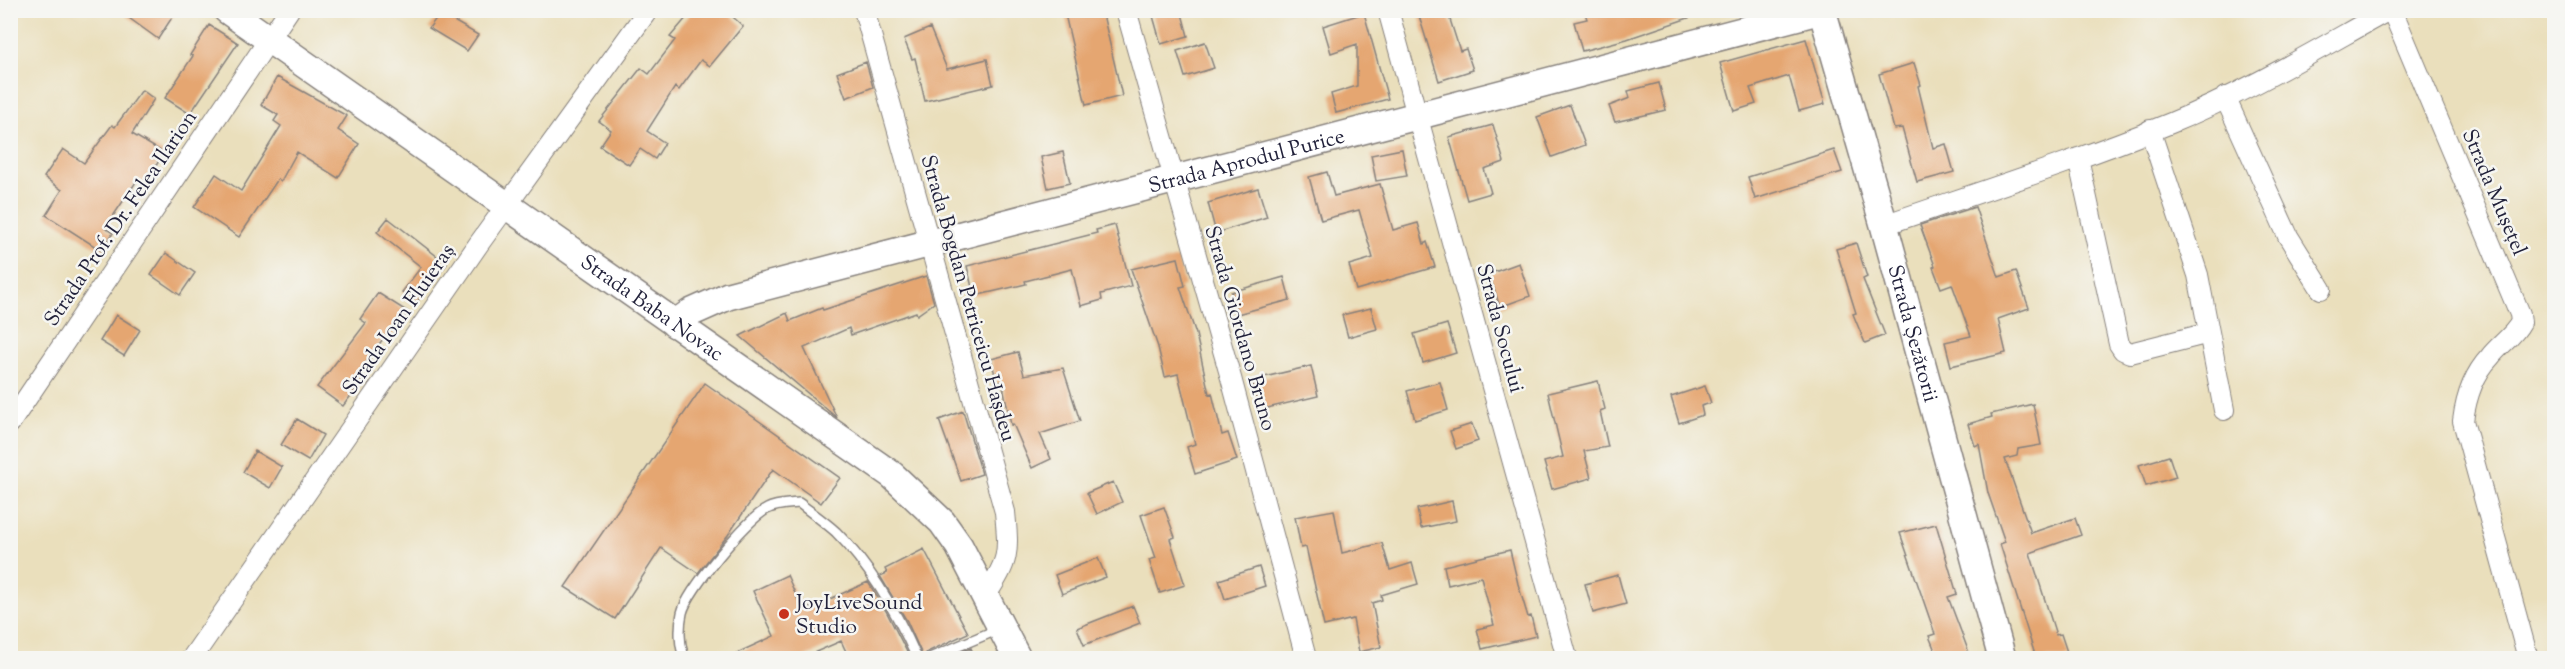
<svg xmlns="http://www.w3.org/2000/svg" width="2565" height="669" font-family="'Sorts Mill Goudy',serif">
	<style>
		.building { fill: #e5a671 }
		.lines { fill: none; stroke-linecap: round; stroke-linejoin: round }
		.lane-casing { stroke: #86807c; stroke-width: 12 }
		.street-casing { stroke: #86807c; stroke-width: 22 }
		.secondary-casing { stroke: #86807c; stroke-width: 30 }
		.lane { stroke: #fff; stroke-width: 9 }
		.street { stroke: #fff; stroke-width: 20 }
		.secondary { stroke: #fff; stroke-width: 27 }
		.poi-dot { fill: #c8321e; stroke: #f6f6f2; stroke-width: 2 }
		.labels { text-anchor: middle; stroke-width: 5; stroke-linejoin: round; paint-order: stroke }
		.street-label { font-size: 21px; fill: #22223b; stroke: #f6f6f2 }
		.poi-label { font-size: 21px; fill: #22223b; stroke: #f6f6f2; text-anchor: start }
	</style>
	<rect width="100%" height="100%" fill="#f6f6f2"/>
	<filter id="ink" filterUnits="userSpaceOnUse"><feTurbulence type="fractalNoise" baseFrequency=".0167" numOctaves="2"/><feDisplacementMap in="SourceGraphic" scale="12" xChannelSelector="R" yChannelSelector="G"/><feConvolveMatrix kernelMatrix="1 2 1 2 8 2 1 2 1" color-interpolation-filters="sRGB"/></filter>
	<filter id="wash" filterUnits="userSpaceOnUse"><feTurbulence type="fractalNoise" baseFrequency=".008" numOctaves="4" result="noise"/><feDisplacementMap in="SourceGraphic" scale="24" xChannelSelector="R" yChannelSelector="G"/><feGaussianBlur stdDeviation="1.35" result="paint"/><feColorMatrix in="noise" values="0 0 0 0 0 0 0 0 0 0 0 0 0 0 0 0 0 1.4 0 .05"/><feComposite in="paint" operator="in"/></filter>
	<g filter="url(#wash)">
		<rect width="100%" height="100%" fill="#eadfbc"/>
		<g id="blocks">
			<path class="building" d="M 118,10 L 177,10 L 158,39 Z
				M 693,10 L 725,10 L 743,26 L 710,66 L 701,60 L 679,90 L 675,87 L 647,131 L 665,143 L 655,159 L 640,149 L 629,165 L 600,146 L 611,130 L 599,121 L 641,68 L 649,74 L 675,40 L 670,37 Z
				M 1064,10 L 1102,10 L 1122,96 L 1086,105 Z
				M 1175,10 L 1181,10 L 1188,36 L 1161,44 L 1153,16 Z
				M 1437,10 L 1447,10 L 1460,51 L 1466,49 L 1473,70 L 1439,81 L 1419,16 Z
				M 1584,10 L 1699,10 L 1700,14 L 1627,39 L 1582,51 L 1574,22 L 1587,19 Z
				M 1358,11 L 1363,11 L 1364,13 L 1388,99 L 1336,113 L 1331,94 L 1357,86 L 1357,44 L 1331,53 L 1323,26 L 1358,15 Z
				M 440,13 L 478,35 L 467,51 L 429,28 Z
				M 209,25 L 238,43 L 190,114 L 165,98 L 193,56 L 190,55 Z
				M 930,28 L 947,69 L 987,59 L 993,85 L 925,101 L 915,58 L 912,59 L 904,39 Z
				M 1806,39 L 1825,104 L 1799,111 L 1789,76 L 1750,88 L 1756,104 L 1734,111 L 1720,63 Z
				M 1205,42 L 1214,68 L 1185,77 L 1177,51 Z
				M 866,62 L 873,87 L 846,98 L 837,73 Z
				M 1914,63 L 1921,85 L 1918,86 L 1933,148 L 1946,144 L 1954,172 L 1917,182 L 1902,128 L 1894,129 L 1879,74 Z
				M 277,77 L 347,116 L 338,130 L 359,144 L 338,178 L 297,152 L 281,181 L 278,179 L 239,237 L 194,207 L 216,174 L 241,191 L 281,126 L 274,121 L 278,115 L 261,105 Z
				M 1659,83 L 1666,110 L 1615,122 L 1609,106 L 1630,98 L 1628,91 Z
				M 142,90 L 154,99 L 132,134 L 164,153 L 145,183 L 138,179 L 105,228 L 113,233 L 102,251 L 46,215 L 62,190 L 44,177 L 63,149 L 84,163 L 112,125 L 115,127 Z
				M 1570,105 L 1585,145 L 1552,157 L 1537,117 Z
				M 1493,125 L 1504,162 L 1484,169 L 1491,193 L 1467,200 L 1449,137 Z
				M 1402,149 L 1407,176 L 1376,181 L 1371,155 Z
				M 1834,150 L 1842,172 L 1755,199 L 1748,177 Z
				M 1063,152 L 1070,183 L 1048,188 L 1041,157 Z
				M 1327,172 L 1334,196 L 1380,184 L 1393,230 L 1418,223 L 1424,244 L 1427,242 L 1435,267 L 1356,290 L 1349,265 L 1373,258 L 1359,210 L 1321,220 L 1309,177 Z
				M 1258,188 L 1267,217 L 1216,233 L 1208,203 Z
				M 1975,207 L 1999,277 L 2016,271 L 2029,308 L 1998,319 L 2006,353 L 1951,366 L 1945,342 L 1971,336 L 1952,284 L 1941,288 L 1933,267 L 1935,266 L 1920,225 Z
				M 388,218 L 447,264 L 416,303 L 402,292 L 421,267 L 377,232 Z
				M 1115,225 L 1131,286 L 1101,294 L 1102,300 L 1081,306 L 1072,269 L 1025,281 L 1026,284 L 974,296 L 967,266 L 1097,233 L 1096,230 Z
				M 1856,243 L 1867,277 L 1863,279 L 1885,335 L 1865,343 L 1853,314 L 1856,313 L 1836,249 Z
				M 166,253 L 195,273 L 180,295 L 151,275 Z
				M 1178,258 L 1185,286 L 1180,287 L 1196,334 L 1209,394 L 1212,393 L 1222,435 L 1228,433 L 1237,460 L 1195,474 L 1187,447 L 1195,444 L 1178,374 L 1165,377 L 1158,347 L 1131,269 Z
				M 1519,263 L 1530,296 L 1500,307 L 1489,274 Z
				M 926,276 L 934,303 L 917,315 L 916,312 L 851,335 L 849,328 L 804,348 L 837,418 L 740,336 L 787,313 L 790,321 L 822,308 L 823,310 Z
				M 1284,277 L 1290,300 L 1237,314 L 1231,292 Z
				M 378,293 L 408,312 L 390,339 L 385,336 L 357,375 L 363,380 L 343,406 L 317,387 L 366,323 L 360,319 Z
				M 1371,308 L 1377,329 L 1348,337 L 1342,315 Z
				M 116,315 L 140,330 L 124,356 L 100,341 Z
				M 1447,324 L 1456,353 L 1423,363 L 1414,334 Z
				M 1018,352 L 1024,375 L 1063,368 L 1080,421 L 1040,434 L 1051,459 L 1032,468 L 1013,424 L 1011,425 L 1002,381 L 997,383 L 991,359 Z
				M 1311,366 L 1318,396 L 1259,410 L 1252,380 Z
				M 1598,381 L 1605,409 L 1600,411 L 1608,447 L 1584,451 L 1591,478 L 1552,489 L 1544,462 L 1563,457 L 1548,393 Z
				M 1440,382 L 1448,410 L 1415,420 L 1407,391 Z
				M 705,383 L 840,478 L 821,503 L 773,469 L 728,535 L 698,573 L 661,548 L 615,619 L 565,587 Z
				M 1705,386 L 1711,403 L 1701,406 L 1703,415 L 1679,423 L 1671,397 Z
				M 2033,404 L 2041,445 L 2018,449 L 2017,456 L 2005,459 L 2031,533 L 2075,518 L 2081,535 L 2030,553 L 2056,635 L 2061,634 L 2069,658 L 2036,658 L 2000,544 L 2005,542 L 1988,493 L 1979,444 L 1975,446 L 1968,424 L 1992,417 L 1991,414 Z
				M 963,411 L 982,474 L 961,481 L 939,420 Z
				M 297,419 L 323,435 L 308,461 L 281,445 Z
				M 1472,424 L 1478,441 L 1456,449 L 1450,431 Z
				M 255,451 L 282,467 L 270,488 L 243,472 Z
				M 2169,456 L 2176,477 L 2146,486 L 2139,465 Z
				M 1113,482 L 1122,502 L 1097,514 L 1087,493 Z
				M 1452,501 L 1456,521 L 1421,528 L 1417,509 Z
				M 1164,507 L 1175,537 L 1170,539 L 1185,585 L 1160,593 L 1149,560 L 1156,558 L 1141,515 Z
				M 1334,510 L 1342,553 L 1382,543 L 1390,570 L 1412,563 L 1418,584 L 1381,595 L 1382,600 L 1372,603 L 1381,647 L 1359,652 L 1353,619 L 1324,626 L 1306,547 L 1301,548 L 1295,517 Z
				M 1936,524 L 1957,594 L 1948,597 L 1971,658 L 1938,658 L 1929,636 L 1935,634 L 1900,533 Z
				M 924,549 L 968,633 L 927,652 L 923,657 L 907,621 L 880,576 L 887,573 L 885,569 Z
				M 1510,550 L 1518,584 L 1528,617 L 1531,616 L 1536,636 L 1482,649 L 1477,629 L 1494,625 L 1481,577 L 1448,585 L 1444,566 Z
				M 1098,558 L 1106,577 L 1062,594 L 1055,575 Z
				M 1259,567 L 1265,586 L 1225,599 L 1219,580 Z
				M 787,575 L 803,611 L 868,582 L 886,611 L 910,658 L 849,658 L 841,641 L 802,658 L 726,658 L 774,636 L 753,591 Z
				M 1618,575 L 1626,604 L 1593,613 L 1585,584 Z
				M 1133,606 L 1140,623 L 1084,645 L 1077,628 Z
				M 971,648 L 975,658 L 946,658 Z"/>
		</g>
	</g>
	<g filter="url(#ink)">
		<use href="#blocks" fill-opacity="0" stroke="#86807c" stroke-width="1.5"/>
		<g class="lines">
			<g class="lane-casing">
				<path id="lane" d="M 685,658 C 679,647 679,626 682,613 C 687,591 747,519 767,509 C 776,504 790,504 799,503 C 812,513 825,522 836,532 C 872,568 897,613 917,658
					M 930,658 L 999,629"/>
			</g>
			<g class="street-casing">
				<path id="street" d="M 864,10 L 1005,512 C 1009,554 1009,560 986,595
					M 1126,10 L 1231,378 L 1306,658
					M 1388,10 L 1567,658
					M 2392,10 L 2520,314 L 2521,322 C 2513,337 2500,344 2490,357 C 2473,375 2466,397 2463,421 L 2528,658
					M 2225,97 L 2288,236 L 2321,289
					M 2150,130 L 2198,275 L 2224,410
					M 2078,158 L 2119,344 L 2123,350 L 2130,353 L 2209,333
					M 1884,225 C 1980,192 2077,161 2171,123 C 2247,92 2318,49 2389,10
					M 10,423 L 289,10
					M 192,658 L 478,245 L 648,10"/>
			</g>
			<g class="secondary-casing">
				<g id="secondary">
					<path id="s1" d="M 227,10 L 892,475 L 942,522 L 959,546 L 1017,658"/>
					<path id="s2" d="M 1822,10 L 1884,225 L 2002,658"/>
					<path id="s3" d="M 675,324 L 690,313 L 728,296 L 1822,10"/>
				</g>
			</g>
			<use href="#lane" class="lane"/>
			<use href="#street" class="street"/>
			<use href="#secondary" class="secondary"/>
		</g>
	</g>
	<circle class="poi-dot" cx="784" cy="614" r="6"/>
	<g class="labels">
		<g class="street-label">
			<text dy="7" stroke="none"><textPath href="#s3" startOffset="596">Strada Aprodul Purice</textPath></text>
			<text transform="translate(2495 192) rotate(67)" y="7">Strada Mușețel</text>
			<text transform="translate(120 218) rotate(-56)" y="7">Strada Prof. Dr. Felea Ilarion</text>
			<text transform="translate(969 298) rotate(74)" y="7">Strada Bogdan Petriceicu Hașdeu</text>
			<text dy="7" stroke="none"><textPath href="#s1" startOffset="519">Strada Baba Novac</textPath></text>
			<text transform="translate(398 319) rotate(-55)" y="7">Strada Ioan Fluieraș</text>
			<text transform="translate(1241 328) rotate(74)" y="7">Strada Giordano Bruno</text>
			<text transform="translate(1501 328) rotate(75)" y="7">Strada Socului</text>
			<text dy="7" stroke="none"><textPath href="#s2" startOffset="336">Strada Șezătorii</textPath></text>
		</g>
		<g class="poi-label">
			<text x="796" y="609">JoyLiveSound<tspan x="796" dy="24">Studio</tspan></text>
		</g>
	</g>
	<rect width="2565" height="669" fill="none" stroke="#f6f6f2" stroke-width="36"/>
</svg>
